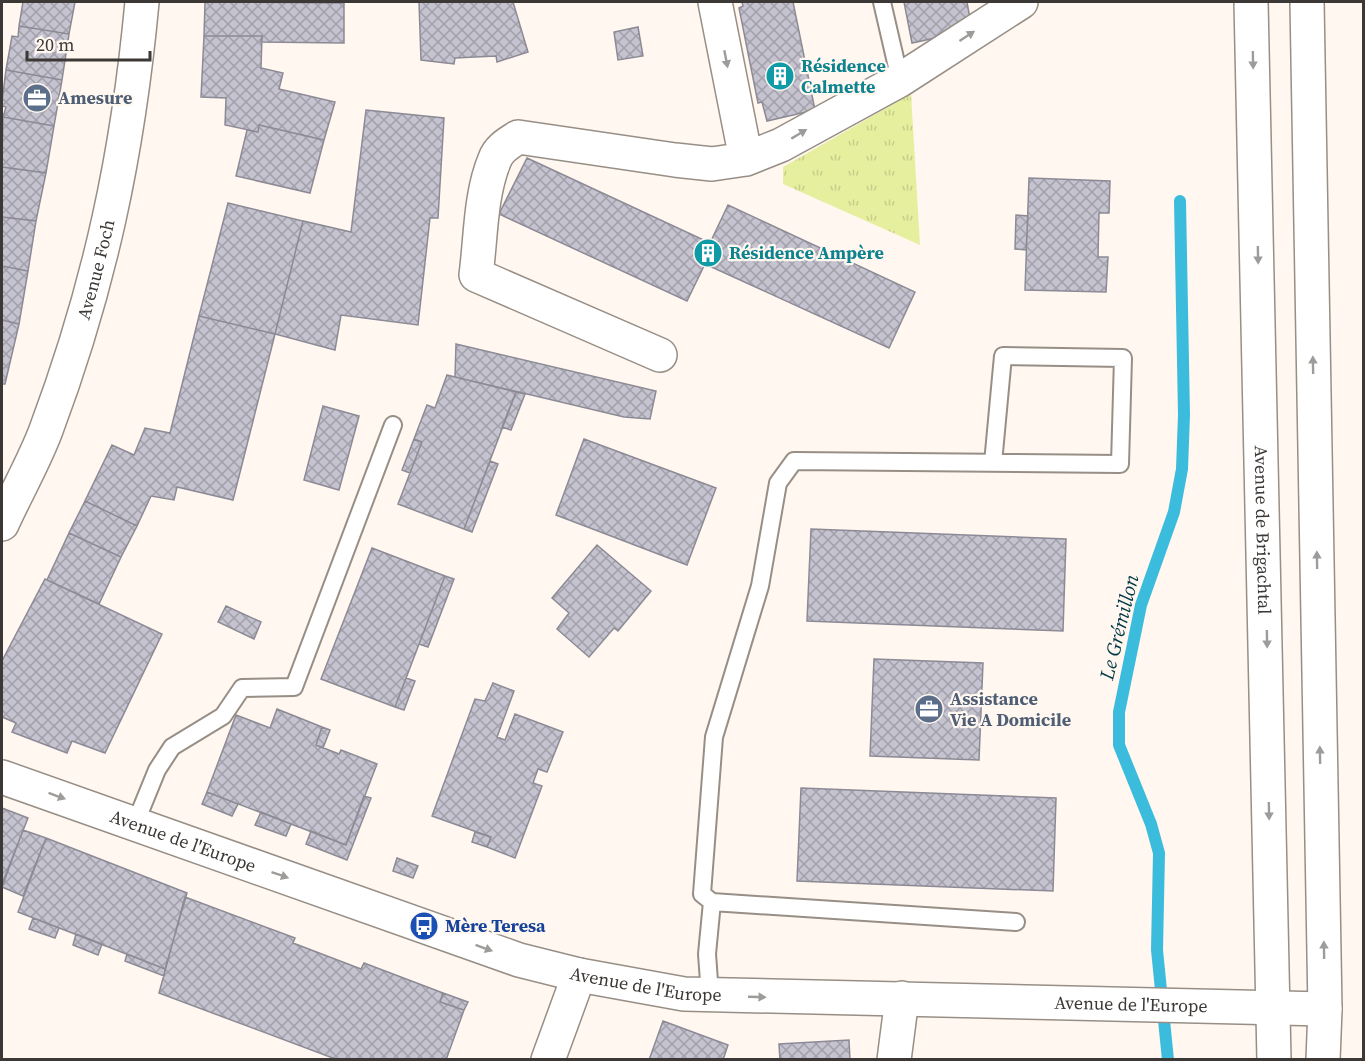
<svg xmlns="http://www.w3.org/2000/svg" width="1365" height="1061" font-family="'Source Serif 4',serif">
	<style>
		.park { fill: url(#park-tufts) }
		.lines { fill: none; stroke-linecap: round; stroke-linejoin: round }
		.stream { stroke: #3bbcdc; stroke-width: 12 }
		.building { fill: url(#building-cross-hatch); stroke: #8c8a95; stroke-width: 1.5 }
		.service-casing { stroke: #978f86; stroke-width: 20 }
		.minor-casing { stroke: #978f86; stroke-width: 36 }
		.tertiary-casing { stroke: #978f86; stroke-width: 36 }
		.secondary-casing { stroke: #978f86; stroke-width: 36 }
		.service { stroke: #fff; stroke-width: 16 }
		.minor { stroke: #fff; stroke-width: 33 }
		.tertiary { stroke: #fff; stroke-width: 33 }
		.secondary { stroke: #fff; stroke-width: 33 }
		.oneway { fill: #9e9c9a }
		.labels { text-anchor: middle; stroke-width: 4.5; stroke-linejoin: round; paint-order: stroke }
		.culture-label { font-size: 18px; font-weight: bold; fill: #0d838f; stroke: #fff7f0; text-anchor: start }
		.service-label { font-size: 18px; font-weight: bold; fill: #4e5e75; stroke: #fff7f0; text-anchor: start }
		.street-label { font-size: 18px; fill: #3c3835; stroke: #fff7f0 }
		.transit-label { font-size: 18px; font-weight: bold; fill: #164399; stroke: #fff7f0; text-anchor: start }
		.water-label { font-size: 20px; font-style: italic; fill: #003a47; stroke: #fff7f0 }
	</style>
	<defs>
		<pattern id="park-tufts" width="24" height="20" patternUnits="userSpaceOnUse" patternTransform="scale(1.5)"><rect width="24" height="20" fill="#e6ef9e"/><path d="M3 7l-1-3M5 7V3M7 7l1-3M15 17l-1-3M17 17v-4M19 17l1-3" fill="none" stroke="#c6ce89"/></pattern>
		<pattern id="building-cross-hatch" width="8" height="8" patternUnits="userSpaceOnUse" patternTransform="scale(1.5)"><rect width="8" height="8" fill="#c5c3cf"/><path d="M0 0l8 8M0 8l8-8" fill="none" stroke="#a19fa9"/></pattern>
	</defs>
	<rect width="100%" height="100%" fill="#fff7f0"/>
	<path class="park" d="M 911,94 L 920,245 L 783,184 L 783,167 Z"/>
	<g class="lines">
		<path class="stream" d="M 1168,1060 L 1157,950 L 1159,853 L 1151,824 L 1119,745 L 1119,712 L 1141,605 L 1174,512 L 1182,469 L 1184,415 L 1180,201"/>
	</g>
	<path class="building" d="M 23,2 L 75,2 L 69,34 L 19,26 Z
		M 205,2 L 344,3 L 344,43 L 261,42 L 262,36 L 204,36 Z
		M 419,2 L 513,2 L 528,52 L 497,62 L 496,56 L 455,58 L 454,64 L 421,60 Z
		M 742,2 L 793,2 L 815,110 L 767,121 L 762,102 L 758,103 L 739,8 L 743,6 Z
		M 904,2 L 967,2 L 972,30 L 912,43 Z
		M 19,26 L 69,34 L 62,80 L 6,70 L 12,36 L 18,37 Z
		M 638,27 L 643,56 L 618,60 L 614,32 Z
		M 204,36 L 262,36 L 261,68 L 283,73 L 279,89 L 335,102 L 324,140 L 259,125 L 258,132 L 225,125 L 226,98 L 201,97 Z
		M 6,70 L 62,80 L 54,126 L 3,117 L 6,107 L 2,106 L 2,101 Z
		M 366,110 L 444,118 L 438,218 L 430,218 L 418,325 L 341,315 L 335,350 L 275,334 L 303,221 L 351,232 Z
		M 3,117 L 54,126 L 46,173 L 2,167 Z
		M 259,125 L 324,140 L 310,193 L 236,176 L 247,130 L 258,132 Z
		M 527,158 L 710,243 L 728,205 L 915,292 L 889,348 L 705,264 L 687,301 L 499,214 Z
		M 2,167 L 46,173 L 36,221 L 2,217 Z
		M 1029,178 L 1110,181 L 1109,213 L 1099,213 L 1098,257 L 1108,257 L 1106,292 L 1025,290 Z
		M 228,203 L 303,221 L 275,334 L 199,316 Z
		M 1016,215 L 1028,216 L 1026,250 L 1015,249 Z
		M 2,217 L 36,221 L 28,271 L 2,266 Z
		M 2,266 L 28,271 L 19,324 L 2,320 Z
		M 199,316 L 275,334 L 233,500 L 177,487 L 174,500 L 151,496 L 137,526 L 85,501 L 112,445 L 134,455 L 145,428 L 170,433 Z
		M 2,320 L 19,324 L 5,384 L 2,384 Z
		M 456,344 L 656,391 L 650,419 L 624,417 L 455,377 Z
		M 447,375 L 516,392 L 464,529 L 398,504 L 422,442 L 414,439 L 427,405 L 435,408 Z
		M 516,392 L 525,394 L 511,430 L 502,427 Z
		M 323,406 L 359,416 L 339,490 L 304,480 Z
		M 414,439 L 422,442 L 410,473 L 402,470 Z
		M 584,439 L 716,488 L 687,565 L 556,515 Z
		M 490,461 L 498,464 L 472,532 L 464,529 Z
		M 85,501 L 137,526 L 121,557 L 69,533 Z
		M 811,529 L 1066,539 L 1063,631 L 807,621 Z
		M 69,533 L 121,557 L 99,604 L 47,580 Z
		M 597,545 L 651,591 L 618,631 L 614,628 L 589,657 L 557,629 L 569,613 L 552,598 Z
		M 372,548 L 445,576 L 395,707 L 321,679 Z
		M 445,576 L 454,579 L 428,647 L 419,644 Z
		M 45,579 L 162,634 L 105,753 L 72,741 L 67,753 L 12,732 L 16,723 L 2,717 L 2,661 Z
		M 226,606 L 261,622 L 254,639 L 218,622 Z
		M 874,659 L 983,663 L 979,760 L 870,756 Z
		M 406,678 L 415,681 L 404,710 L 395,707 Z
		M 493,683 L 514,691 L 497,737 L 505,740 L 515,714 L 563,732 L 547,772 L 538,769 L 533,783 L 542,786 L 515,858 L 487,847 L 491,837 L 432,816 L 475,699 L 485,701 Z
		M 277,709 L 322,727 L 316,745 L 339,754 L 341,750 L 377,764 L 346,845 L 207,792 L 236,715 L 270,728 Z
		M 322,727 L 330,730 L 323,748 L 316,745 Z
		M 801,788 L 1056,798 L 1053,891 L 797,881 Z
		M 207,792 L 238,804 L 232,816 L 202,804 Z
		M 364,796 L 371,798 L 347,860 L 306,844 L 311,831 L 346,845 Z
		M 2,808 L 28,818 L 2,884 Z
		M 261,812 L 291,824 L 286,836 L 255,825 Z
		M 23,830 L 46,838 L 23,896 L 2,887 Z
		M 475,832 L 491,837 L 487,847 L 472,842 Z
		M 46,838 L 187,893 L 165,969 L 18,912 Z
		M 397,858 L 418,866 L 413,878 L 393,871 Z
		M 185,897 L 295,938 L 293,943 L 361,969 L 364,963 L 443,993 L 440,1002 L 464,1010 L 446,1060 L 338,1060 L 159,993 Z
		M 33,918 L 59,928 L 55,938 L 29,929 Z
		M 76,934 L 102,944 L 98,955 L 73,945 Z
		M 127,954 L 165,969 L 164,976 L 125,961 Z
		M 443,993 L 468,1002 L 464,1010 L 440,1002 Z
		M 663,1021 L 728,1045 L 723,1060 L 649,1060 Z
		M 849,1040 L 850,1060 L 780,1060 L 779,1044 Z"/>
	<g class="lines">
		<g class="service-casing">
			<path id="service" d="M 882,2 L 900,80
				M 135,824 L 157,770 L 172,747 L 223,716 L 242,688 L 294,687 L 393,425
				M 712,902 L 1016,922
				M 710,995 L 707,954 L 712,902 L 702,894 L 714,737 L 760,586 L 778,483 L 794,461 L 1120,464 L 1123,358 L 1003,356 L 993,463"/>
		</g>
		<g class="minor-casing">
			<path id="minor" d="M 715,2 L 746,159
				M 660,355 L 476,275 C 481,238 480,194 495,159 C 499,148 509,143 518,137 L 675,160 L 712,164 L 746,159 L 781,145 L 900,80 L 1021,2
				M 548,1060 L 579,975
				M 894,1060 L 902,998"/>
		</g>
		<g class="tertiary-casing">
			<g id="tertiary">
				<path id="s1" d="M 2,524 C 16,493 34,462 46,430 C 100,286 128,153 142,2"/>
				<path id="s2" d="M 2,777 L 519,960 L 579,975 L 684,994 L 1325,1009"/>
			</g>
		</g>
		<g class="secondary-casing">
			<g id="secondary">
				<path id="s3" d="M 1251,2 L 1274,1060"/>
				<path d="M 1307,2 L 1325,1009 L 1323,1060"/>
			</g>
		</g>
		<use href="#service" class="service"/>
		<use href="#minor" class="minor"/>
		<use href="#tertiary" class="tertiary"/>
		<use href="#secondary" class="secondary"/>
	</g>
	<defs><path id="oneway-solid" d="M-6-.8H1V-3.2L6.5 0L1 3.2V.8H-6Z" transform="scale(1.5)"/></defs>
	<g class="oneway">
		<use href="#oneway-solid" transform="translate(967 36) rotate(-33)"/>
		<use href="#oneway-solid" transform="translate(726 59) rotate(79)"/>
		<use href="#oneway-solid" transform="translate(1253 60) rotate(89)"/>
		<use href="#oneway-solid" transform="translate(799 134) rotate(-31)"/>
		<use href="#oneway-solid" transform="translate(1258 255) rotate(89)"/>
		<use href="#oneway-solid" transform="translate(1313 365) rotate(-91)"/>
		<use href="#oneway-solid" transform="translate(1317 560) rotate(-91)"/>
		<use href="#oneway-solid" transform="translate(1267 639) rotate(89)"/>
		<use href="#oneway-solid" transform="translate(1320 755) rotate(-91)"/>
		<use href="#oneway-solid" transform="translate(57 796) rotate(20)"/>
		<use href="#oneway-solid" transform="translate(1269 811) rotate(89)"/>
		<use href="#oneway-solid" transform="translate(280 875) rotate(19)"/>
		<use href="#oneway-solid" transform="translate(484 948) rotate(20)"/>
		<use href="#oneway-solid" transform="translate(1324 950) rotate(-91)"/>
		<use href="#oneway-solid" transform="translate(757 997) rotate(2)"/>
	</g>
	<defs>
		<g id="building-disc" transform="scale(1.5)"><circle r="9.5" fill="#0f9aa8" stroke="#fff7f0"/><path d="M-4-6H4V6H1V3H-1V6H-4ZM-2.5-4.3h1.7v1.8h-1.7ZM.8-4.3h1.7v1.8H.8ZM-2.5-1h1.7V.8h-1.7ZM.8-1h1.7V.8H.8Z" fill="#fff"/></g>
		<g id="office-disc" transform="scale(1.5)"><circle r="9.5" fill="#5c6f8a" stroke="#fff7f0"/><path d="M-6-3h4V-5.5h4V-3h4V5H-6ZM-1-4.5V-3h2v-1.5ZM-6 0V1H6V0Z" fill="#fff"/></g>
		<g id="bus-disc" transform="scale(1.5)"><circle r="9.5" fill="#1a4fb4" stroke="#fff7f0"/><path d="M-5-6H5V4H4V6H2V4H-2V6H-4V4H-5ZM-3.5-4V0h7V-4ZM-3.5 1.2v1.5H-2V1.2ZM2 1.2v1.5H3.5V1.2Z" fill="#fff"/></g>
	</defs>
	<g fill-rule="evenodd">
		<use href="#building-disc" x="780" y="76"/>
		<use href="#office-disc" x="37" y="98"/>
		<use href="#building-disc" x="708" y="253"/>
		<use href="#office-disc" x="929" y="709"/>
		<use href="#bus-disc" x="424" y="926"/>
	</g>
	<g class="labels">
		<g class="culture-label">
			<text x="801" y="72">Résidence<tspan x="801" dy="21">Calmette</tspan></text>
			<text x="729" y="259">Résidence Ampère</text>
		</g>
		<g class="service-label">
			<text x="58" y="104">Amesure</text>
			<text x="950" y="705">Assistance<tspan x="950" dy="21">Vie A Domicile</tspan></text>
		</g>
		<g class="street-label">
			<text dy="6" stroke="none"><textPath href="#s1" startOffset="272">Avenue Foch</textPath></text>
			<text dy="6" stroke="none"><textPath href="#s3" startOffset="528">Avenue de Brigachtal</textPath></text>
			<text dy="6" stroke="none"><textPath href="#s2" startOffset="192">Avenue de l'Europe</textPath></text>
			<text dy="6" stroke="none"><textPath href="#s2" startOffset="678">Avenue de l'Europe</textPath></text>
			<text dy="6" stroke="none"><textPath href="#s2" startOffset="1164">Avenue de l'Europe</textPath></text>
		</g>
		<g class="transit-label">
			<text x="445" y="932">Mère Teresa</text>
		</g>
		<g class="water-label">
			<text transform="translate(1119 627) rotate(-76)" y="7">Le Grémillon</text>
		</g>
	</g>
	<rect width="1365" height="1061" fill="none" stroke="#3c3835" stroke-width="6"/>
	<path d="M27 51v9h123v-9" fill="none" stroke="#3c3835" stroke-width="3"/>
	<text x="36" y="51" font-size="18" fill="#3c3835" stroke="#fff7f0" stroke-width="4.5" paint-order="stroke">20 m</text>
</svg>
